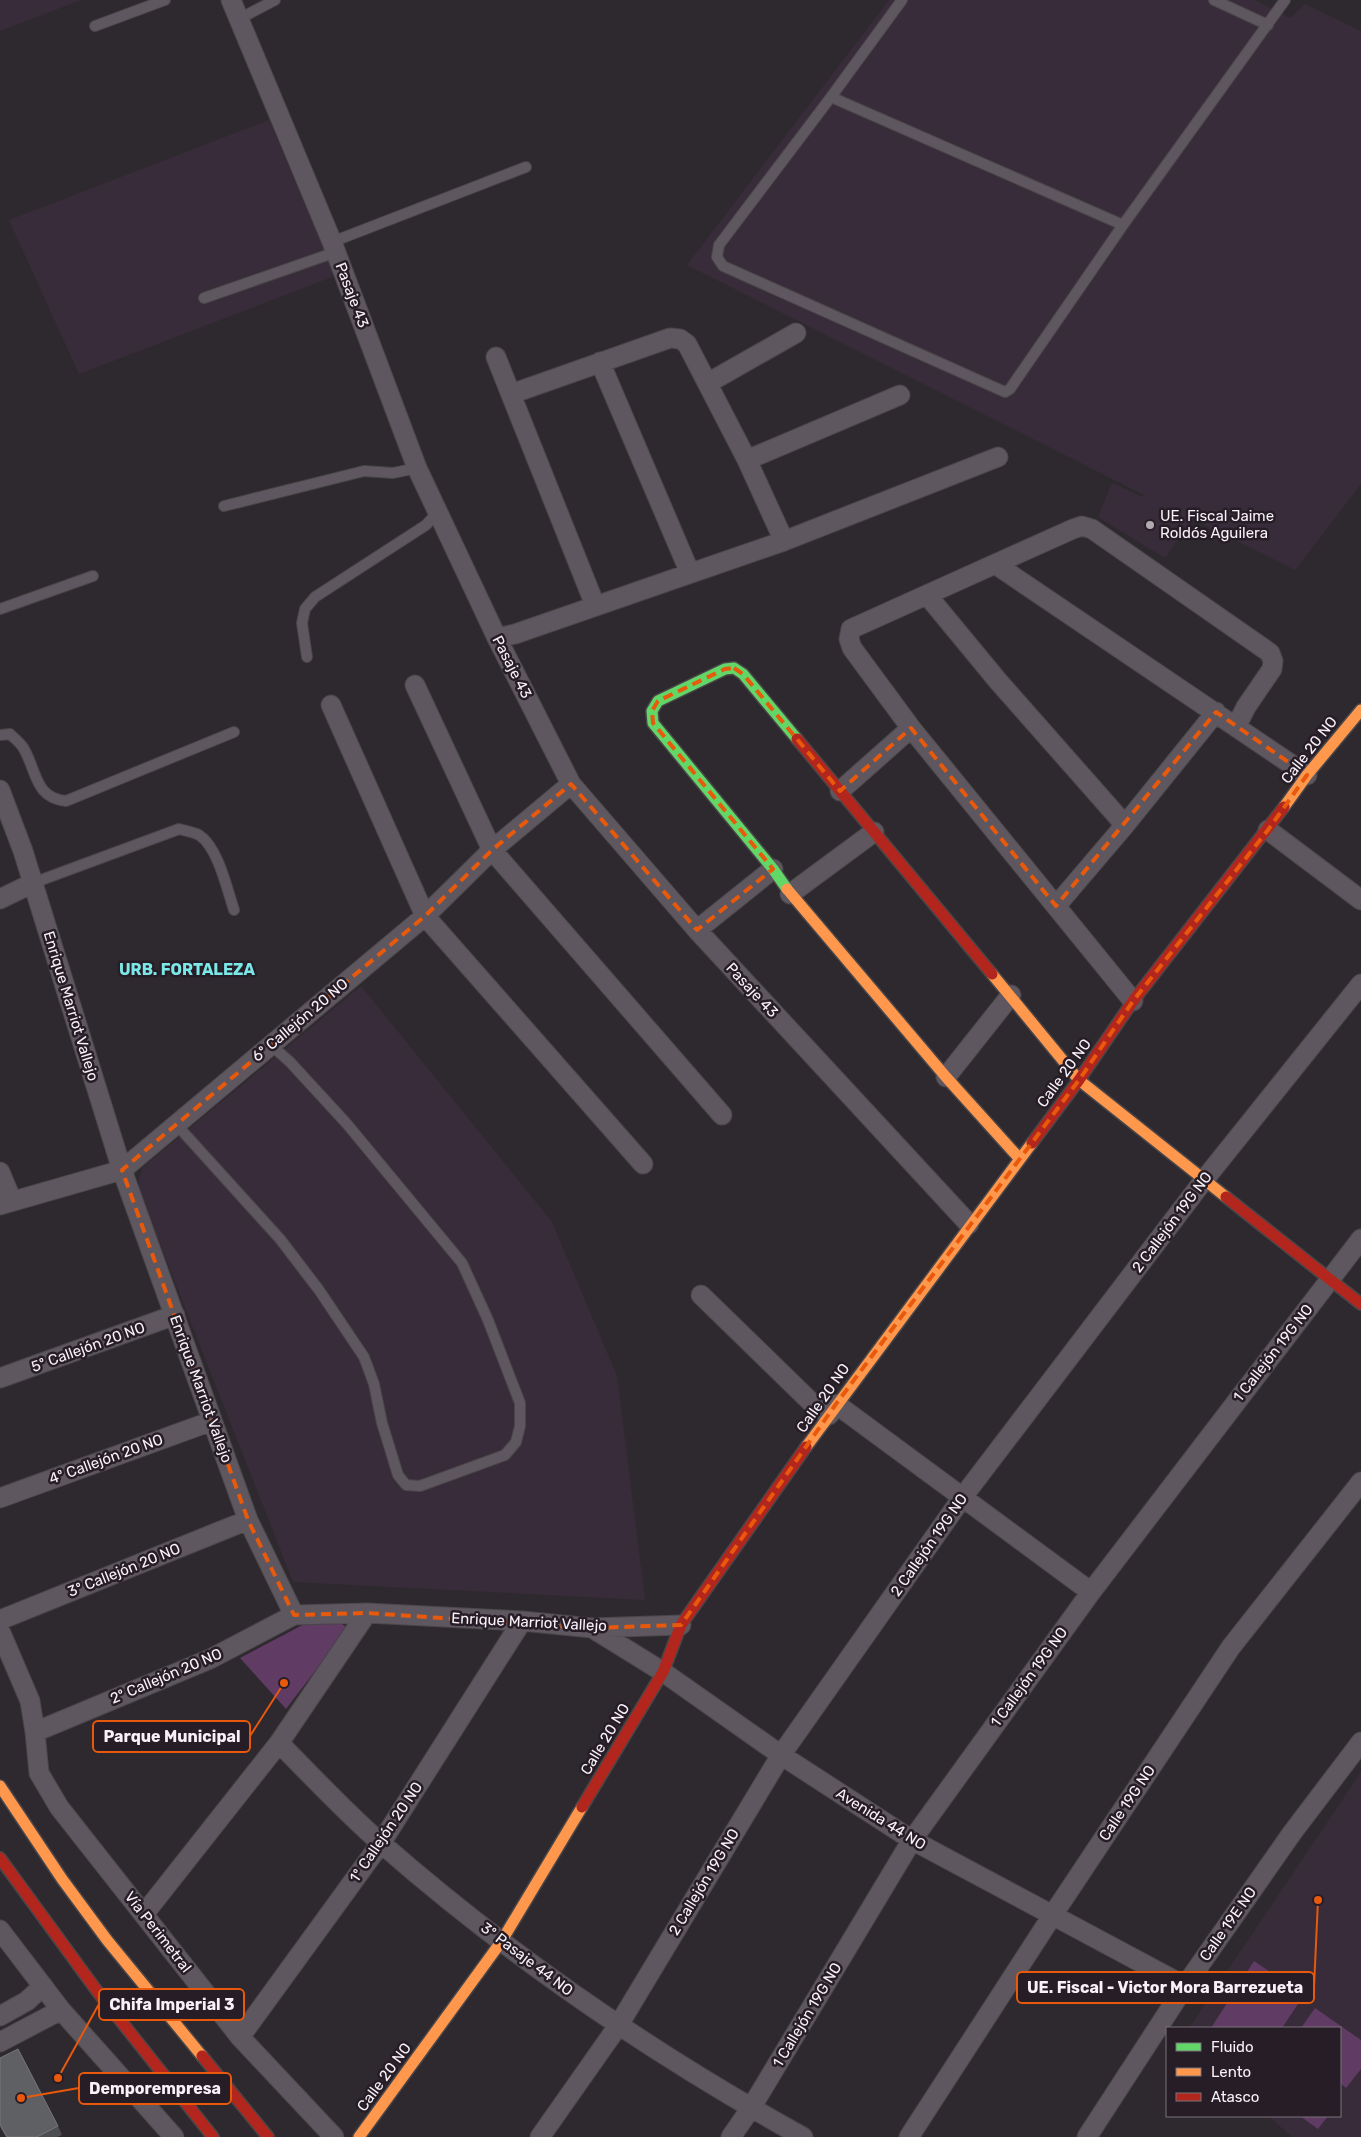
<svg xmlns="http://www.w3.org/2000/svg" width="1361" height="2137" font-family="Rubik,sans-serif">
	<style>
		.built { fill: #392c3a }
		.green { fill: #603b64 }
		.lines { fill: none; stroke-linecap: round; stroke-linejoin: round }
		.lane-casing { stroke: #494649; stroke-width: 12 }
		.street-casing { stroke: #494649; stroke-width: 21 }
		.fast-casing { stroke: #494649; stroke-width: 14 }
		.slow-casing { stroke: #494649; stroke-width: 14 }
		.jam-casing { stroke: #494649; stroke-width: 14 }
		.lane { stroke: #5e575f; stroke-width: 10 }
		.street { stroke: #5e575f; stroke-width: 19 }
		.fast { stroke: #63d668; stroke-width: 11 }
		.slow { stroke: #ff974d; stroke-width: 11 }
		.jam { stroke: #b3261e; stroke-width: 11 }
		.wall { fill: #4d4e51 }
		.building { fill: #5f6063; stroke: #77767a }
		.marked { fill: none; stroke: #e8590c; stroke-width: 4; stroke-dasharray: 10 6; stroke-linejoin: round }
		.poi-dot { fill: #b1abb1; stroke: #261d27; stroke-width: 2 }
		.labels { text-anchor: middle; stroke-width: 5; stroke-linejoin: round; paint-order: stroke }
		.street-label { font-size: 15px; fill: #f8f1f8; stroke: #261d27 }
		.poi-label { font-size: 15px; fill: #f8f1f8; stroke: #261d27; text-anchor: start }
		.neighbourhood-label { font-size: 16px; font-weight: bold; fill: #7be7e6; stroke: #261d27 }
		.leader { fill: none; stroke: #e8590c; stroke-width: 2 }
		.callout-dot { fill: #e8590c; stroke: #261d27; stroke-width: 2 }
		.callout { fill: #261d27; stroke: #e8590c; stroke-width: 2 }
		.callout-label { font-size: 16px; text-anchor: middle; font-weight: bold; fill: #f8f1f8 }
	</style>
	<rect width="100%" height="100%" fill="#2e292e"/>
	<path class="built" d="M 0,0 L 81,0 L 0,31 Z
		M 889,0 L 1255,0 L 1290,18 L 1305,4 L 1361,31 L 1361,484 L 1295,570 L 1192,519 L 1165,558 L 1098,517 L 1112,483 L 1142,497 L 1144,495 L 687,265 Z
		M 269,120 L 335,276 L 79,374 L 9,220 Z
		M 361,986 L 552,1222 L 617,1376 L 645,1600 L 293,1582 L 140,1193 L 138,1181 L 143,1167 Z
		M 1361,1772 L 1361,2137 L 1292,2137 L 1269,2116 L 1340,2116 L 1340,2028 L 1189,2028 Z"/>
	<path class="green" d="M 332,1618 L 348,1628 L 286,1709 L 240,1658 L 312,1620 Z
		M 1254,1961 L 1304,1995 L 1282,2028 L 1211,2028 Z
		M 1315,2008 L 1361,2040 L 1361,2069 L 1346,2088 L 1340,2083 L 1340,2028 L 1301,2028 Z
		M 1300,2116 L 1328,2116 L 1318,2129 Z"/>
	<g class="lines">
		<g class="lane-casing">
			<path id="lane" d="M 1214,0 L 1268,25
				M 239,19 L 275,0
				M 95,26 L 165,0
				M 831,97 L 902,0
				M 1123,225 L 831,97 L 719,245 L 717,257 L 723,266 L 1005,392 L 1010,389 L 1123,225 L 1285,0
				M 332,242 L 526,167
				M 204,298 L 336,252
				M 224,506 L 364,471 L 393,473 L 417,468
				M 0,609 L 93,576
				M 307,657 L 302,623 L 305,609 L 315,597 L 426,525 L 437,513
				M 0,735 L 10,734 C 15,739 21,743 24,749 C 37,772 35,798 66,801 L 234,732
				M 33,883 L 179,829 C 186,831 193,832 199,835 C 218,847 227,889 234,910
				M 175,1123 L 280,1239 L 319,1290 L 364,1357 L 374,1384 L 382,1423 L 398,1475 L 406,1485 L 420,1486 L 505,1455 L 516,1442 L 520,1426 L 520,1403 L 488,1320 L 462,1263 L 347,1124 L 290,1062 L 270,1044"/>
		</g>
		<g class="street-casing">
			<path id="street" d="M 231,0 L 332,242 L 417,468 L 497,638 L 571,784 L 697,930 L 969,1224
				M 496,357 L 595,605
				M 600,362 L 690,573
				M 708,383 L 796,333
				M 511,394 L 670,338 L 680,339 L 687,344 L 747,460 L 784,541
				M 747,460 L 900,395
				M 995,564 L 1073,529 L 1082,526 L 1092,529 L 1270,653 L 1273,661 L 1272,669 L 1246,707 L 1236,727
				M 927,595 L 998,681 L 1125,825
				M 497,638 L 515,634 L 784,541 L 998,457
				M 415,685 L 492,850 L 722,1115
				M 331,705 L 425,916 L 643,1164
				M 0,790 L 23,851 L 122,1170 L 248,1520 L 294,1615
				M 840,791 L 911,728
				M 1268,830 L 1361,900
				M 790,894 L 874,832
				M 0,899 L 33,883
				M 1056,906 L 1125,825 L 1216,712
				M 697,930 L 773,869
				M 1133,1001 L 911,728 L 852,648 L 849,639 L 851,629 L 995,564 L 1307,775
				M 946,1077 L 1011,995
				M 0,1172 L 12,1201
				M 0,1205 L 122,1170 L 425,916 L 492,850 L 571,784
				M 701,1295 L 814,1405 L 829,1415
				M 0,1378 L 175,1315
				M 836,1404 L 1091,1592
				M 0,1498 L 212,1421
				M 0,1620 L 248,1520
				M 592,1628 L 663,1672 L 781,1755 L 912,1840 L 1185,1986
				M 0,1631 L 30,1701 L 35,1732 L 39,1773 L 59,1807 L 240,2037 L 334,2137
				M 35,1732 L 210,1659 L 294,1615 L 367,1613 L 522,1621 L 592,1628 L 681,1625
				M 279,1743 C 313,1777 346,1813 382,1844 C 511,1957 653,2054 803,2137
				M 144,1914 L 279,1743 L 367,1613
				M 0,1930 L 61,2010 L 174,2137
				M 0,2016 L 27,2001 L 43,1986
				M 240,2037 L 381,1843 L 522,1621
				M 0,2042 L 61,2010
				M 540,2137 L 618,2026 L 781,1755 L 962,1498 L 1204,1180 L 1361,984
				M 731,2137 L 751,2108 L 912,1840 L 1091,1592 L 1361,1239
				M 909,2137 L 1052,1916 L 1231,1647 L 1361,1482
				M 1087,2137 L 1185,1986 L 1292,1833 L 1361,1742"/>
		</g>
		<g class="fast-casing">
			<path id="fast" d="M 787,889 L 773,869 L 653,723 L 652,711 L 658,701 L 725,669 L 734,668 L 743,674 L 797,739"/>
		</g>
		<g class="slow-casing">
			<path id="slow" d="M 1284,807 L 1307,775 L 1361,710
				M 787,889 L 946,1077 L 1019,1158
				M 992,974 L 1079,1080 L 1226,1197
				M 806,1447 L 1032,1143
				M 0,1786 L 62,1879 L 107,1940 L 202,2056
				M 359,2137 L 501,1942 L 582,1807"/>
		</g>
		<g class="jam-casing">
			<path id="jam" d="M 797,739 L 992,974
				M 1032,1143 L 1079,1080 L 1133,1001 L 1284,807
				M 1226,1197 L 1361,1304
				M 582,1807 L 663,1672 L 681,1625 L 806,1447
				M 0,1858 L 97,1991 L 213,2137
				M 202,2056 L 268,2137"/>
		</g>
		<use href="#lane" class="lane"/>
		<use href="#street" class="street"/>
		<use href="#fast" class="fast"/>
		<use href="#slow" class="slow"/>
		<use href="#jam" class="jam"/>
	</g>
	<path class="wall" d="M 0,2058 L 58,2126 L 62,2135 L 57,2137 L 6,2137 L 0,2127 Z"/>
	<path class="building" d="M 18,2049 L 58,2126 L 37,2137 L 7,2137 L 0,2124 L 0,2058 Z"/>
	<path class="marked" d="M 734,668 L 743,674 L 840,791 L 911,728 L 1056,906 L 1216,712 L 1307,775 L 1268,830 L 1133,1001 L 1079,1080 L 836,1404 L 681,1625 L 592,1628 L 367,1613 L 294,1615 L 248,1520 L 122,1170 L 425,916 L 492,850 L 571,784 L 697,930 L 773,869 L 653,723 L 652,711 L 658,701 L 725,669 Z"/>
	<circle class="poi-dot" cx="1150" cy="525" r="5"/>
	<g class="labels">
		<g class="street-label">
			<text transform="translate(352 295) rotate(69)" y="5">Pasaje 43</text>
			<text transform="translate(512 667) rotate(63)" y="5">Pasaje 43</text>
			<text transform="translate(1309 750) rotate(-52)" y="5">Calle 20 NO</text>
			<text transform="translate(752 990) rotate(47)" y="5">Pasaje 43</text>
			<text transform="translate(71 1006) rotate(73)" y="5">Enrique Marriot Vallejo</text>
			<text transform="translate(300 1020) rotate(-40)" y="5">6º Callejón 20 NO</text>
			<text transform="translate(1064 1073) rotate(-54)" y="5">Calle 20 NO</text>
			<text transform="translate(1172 1222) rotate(-53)" y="5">2 Callejón 19G NO</text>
			<text transform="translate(88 1347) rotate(-20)" y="5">5º Callejón 20 NO</text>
			<text transform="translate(1273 1353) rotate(-52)" y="5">1 Callejón 19G NO</text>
			<text transform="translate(201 1389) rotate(70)" y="5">Enrique Marriot Vallejo</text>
			<text transform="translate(823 1398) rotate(-55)" y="5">Calle 20 NO</text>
			<text transform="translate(106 1459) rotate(-20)" y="5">4º Callejón 20 NO</text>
			<text transform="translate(929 1545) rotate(-55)" y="5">2 Callejón 19G NO</text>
			<text transform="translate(124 1570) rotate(-22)" y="5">3º Callejón 20 NO</text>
			<text transform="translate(529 1622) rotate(3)" y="5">Enrique Marriot Vallejo</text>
			<text transform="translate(166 1676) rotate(-23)" y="5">2º Callejón 20 NO</text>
			<text transform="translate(1029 1677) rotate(-54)" y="5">1 Callejón 19G NO</text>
			<text transform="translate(605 1739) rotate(-59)" y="5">Calle 20 NO</text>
			<text transform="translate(1127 1803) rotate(-56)" y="5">Calle 19G NO</text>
			<text transform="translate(881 1819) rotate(32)" y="5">Avenida 44 NO</text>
			<text transform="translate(386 1832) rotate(-56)" y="5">1º Callejón 20 NO</text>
			<text transform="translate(704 1882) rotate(-59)" y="5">2 Callejón 19G NO</text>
			<text transform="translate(1228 1924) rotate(-55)" y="5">Calle 19E NO</text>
			<text transform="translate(158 1932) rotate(52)" y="5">Vía Perimetral</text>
			<text transform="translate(527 1959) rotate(37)" y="5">3º Pasaje 44 NO</text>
			<text transform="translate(807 2015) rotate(-59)" y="5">1 Callejón 19G NO</text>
			<text transform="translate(384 2077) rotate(-54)" y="5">Calle 20 NO</text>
		</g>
		<g class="poi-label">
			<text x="1160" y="521">UE. Fiscal Jaime<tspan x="1160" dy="17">Roldós Aguilera</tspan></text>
		</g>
		<g class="neighbourhood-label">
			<text x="187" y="975">URB. FORTALEZA</text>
		</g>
	</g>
	<path class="leader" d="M284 1683L250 1736M1318 1900L1314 1987M58 2078L99 2004M21 2098L79 2088"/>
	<g class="callout-dot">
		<circle cx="284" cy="1683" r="5"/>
		<circle cx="1318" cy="1900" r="5"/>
		<circle cx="58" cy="2078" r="5"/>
		<circle cx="21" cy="2098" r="5"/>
	</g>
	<g class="callout">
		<rect x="93" y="1721" width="157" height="31" rx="5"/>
		<rect x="1017" y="1972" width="297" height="31" rx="5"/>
		<rect x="99" y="1989" width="145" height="31" rx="5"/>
		<rect x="79" y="2073" width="152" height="31" rx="5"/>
	</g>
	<g class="callout-label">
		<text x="172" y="1742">Parque Municipal</text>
		<text x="1165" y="1993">UE. Fiscal - Victor Mora Barrezueta</text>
		<text x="172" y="2010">Chifa Imperial 3</text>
		<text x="155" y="2094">Demporempresa</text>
	</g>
	<rect x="1166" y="2027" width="175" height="90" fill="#261d27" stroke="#7a727b"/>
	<rect x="1176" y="2043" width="25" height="8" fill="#63d668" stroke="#7a727b"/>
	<text x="1211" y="2052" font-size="15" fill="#f8f1f8">Fluido</text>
	<rect x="1176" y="2068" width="25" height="8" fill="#ff974d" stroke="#7a727b"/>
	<text x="1211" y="2077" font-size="15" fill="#f8f1f8">Lento</text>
	<rect x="1176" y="2093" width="25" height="8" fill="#b3261e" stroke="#7a727b"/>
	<text x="1211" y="2102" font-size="15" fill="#f8f1f8">Atasco</text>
</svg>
